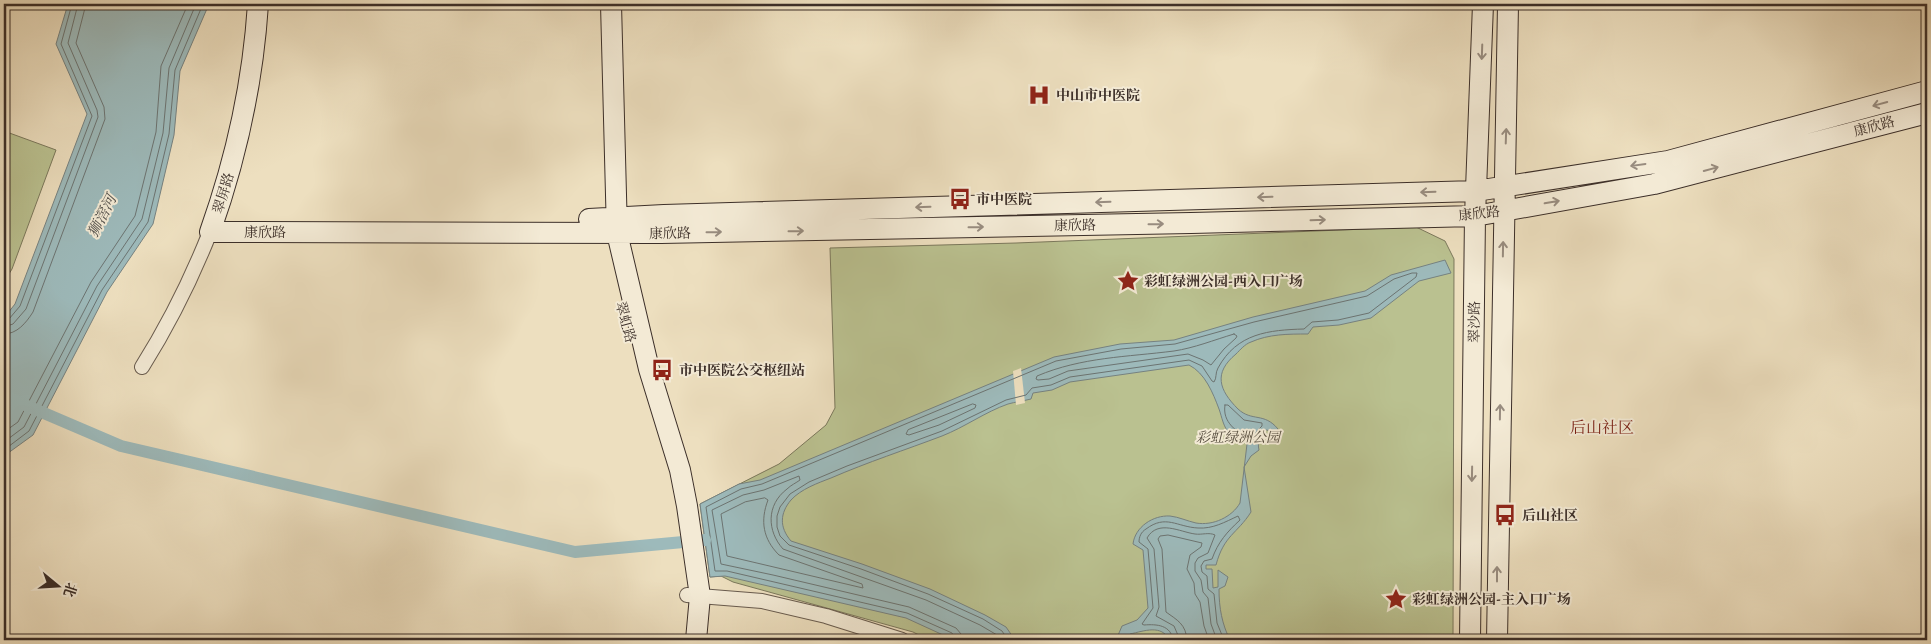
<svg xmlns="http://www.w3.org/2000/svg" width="1931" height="644" font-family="Alegreya,'Noto Serif SC',serif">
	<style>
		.green { fill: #bac190; stroke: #7b785c }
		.water { fill: #9dbabb; stroke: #768281 }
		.pier { fill: #eddfbf }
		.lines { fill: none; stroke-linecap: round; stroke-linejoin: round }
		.shore { stroke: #6c7472; stroke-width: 1 }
		.canal { stroke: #9dbabb; stroke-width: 12 }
		.street-casing { stroke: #685b4e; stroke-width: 16 }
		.secondary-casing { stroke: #3c2f29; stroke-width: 22 }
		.street { stroke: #f3ead5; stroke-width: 14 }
		.secondary { stroke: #f3ead5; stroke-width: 20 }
		.oneway { stroke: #988c7f }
		.labels { text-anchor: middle; stroke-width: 4; stroke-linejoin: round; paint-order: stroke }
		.poi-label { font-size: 14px; font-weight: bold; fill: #3c2f29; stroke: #f3ead5; text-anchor: start }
		.street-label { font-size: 14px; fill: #3c2f29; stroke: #f3ead5 }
		.park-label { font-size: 14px; font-style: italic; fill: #554c3e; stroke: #f3ead5 }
		.water-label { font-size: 15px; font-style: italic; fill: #54524e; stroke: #f3ead5 }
		.quarter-label { font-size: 16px; fill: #7a1f14; stroke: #f3ead5 }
	</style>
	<rect width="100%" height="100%" fill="#eddfbf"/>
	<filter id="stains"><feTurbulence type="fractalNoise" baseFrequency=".004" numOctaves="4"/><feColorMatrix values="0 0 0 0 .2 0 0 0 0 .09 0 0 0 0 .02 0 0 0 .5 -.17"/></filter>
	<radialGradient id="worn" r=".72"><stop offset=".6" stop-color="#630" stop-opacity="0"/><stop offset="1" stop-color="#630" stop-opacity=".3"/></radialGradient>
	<path class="green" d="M 4,131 L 56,150 L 12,269 L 4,282 Z
		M 1416,227 L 1445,241 L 1454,259 L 1453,640 L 929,640 L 913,632 L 733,582 L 721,576 L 710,577 L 700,504 L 779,464 L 826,425 L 835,408 L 830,248 L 1016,243 Z"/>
	<path class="water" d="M 68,4 L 209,4 L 180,71 L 174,135 L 153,224 L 107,292 L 33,435 L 4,456 L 4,318 L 15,304 L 87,114 L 56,44 Z
		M 1445,260 L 1451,273 L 1419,281 L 1371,318 L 1339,325 L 1313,327 L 1308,334 C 1288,334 1269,334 1251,342 C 1245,344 1240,350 1236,354 C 1213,373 1219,390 1238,409 C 1252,422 1264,412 1278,429 L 1277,432 L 1266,430 C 1260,434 1257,442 1259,450 L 1251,456 L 1244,467 L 1251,512 C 1237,534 1224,535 1216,565 L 1206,565 L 1206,569 L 1212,569 L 1213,588 L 1218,587 L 1218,570 L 1228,577 L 1225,586 L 1219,589 C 1219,608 1222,624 1230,640 L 1169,640 C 1162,624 1144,631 1130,634 L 1125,640 L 1116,640 L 1122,626 L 1137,620 L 1148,608 L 1143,550 L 1133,544 C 1135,527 1153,515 1170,516 C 1179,517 1187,521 1196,523 C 1213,526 1232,517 1240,503 L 1247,444 C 1242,441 1235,438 1230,434 C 1223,427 1222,417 1219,409 C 1213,393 1205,373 1189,365 L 1070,382 L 1052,390 L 1033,393 L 1031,399 C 1023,401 1015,402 1008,404 C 985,412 965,427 942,436 C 905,450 868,462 831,478 C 818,483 801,489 791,500 C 780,513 779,527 791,541 L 862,564 L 930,589 L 985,615 L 1006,627 L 1015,640 L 954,640 L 906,618 L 725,576 L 710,577 L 700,504 L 739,484 L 760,480 L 1054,357 L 1120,344 L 1174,340 L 1253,317 L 1365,291 L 1391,275 Z"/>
	<path class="pier" d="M 1021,368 L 1025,403 L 1016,405 L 1013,371 Z"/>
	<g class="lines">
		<path class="shore" d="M 4,320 L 9,319 L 20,306 L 92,116 L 61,44 L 72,4
			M 4,327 L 13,324 L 26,309 L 98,117 L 97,110 L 68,43 L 78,4
			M 4,334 C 17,334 26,323 33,312 L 105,119 L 104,107 L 76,43 L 86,4
			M 1234,334 L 1237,336 L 1236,338 L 1224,349 L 1211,365 L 1203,360 L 1188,354 L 1068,371 L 1049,379 L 1038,380 L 1036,379 L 1037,376 C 1082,357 1127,357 1174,351 C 1194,348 1214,340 1234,334 Z
			M 973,404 L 976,405 L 975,408 L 939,425 L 909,435 L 906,434 L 908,430 Z
			M 1225,405 L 1228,405 L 1244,420 L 1262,423 L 1262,426 L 1257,431 L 1253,440 L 1250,441 C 1237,431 1222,423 1225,405 Z
			M 4,432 L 18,422 L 91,282 L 135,216 L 156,132 L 161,66 L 188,4
			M 4,442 L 24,427 L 97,286 L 142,219 L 163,133 L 169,68 L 196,4
			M 4,450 L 29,431 L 102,290 L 148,222 L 169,134 L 175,70 L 203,4
			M 765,498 L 768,500 C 760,521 763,539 779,555 L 862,584 L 863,588 L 727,556 L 721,514 L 745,502 Z
			M 956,640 L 952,633 L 907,613 L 727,571 L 715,571 L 706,507 L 741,489 L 762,484 L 1056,361 L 1121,349 L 1175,344 L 1254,322 L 1367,296 L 1394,279 L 1412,273 L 1417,273 L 1416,277 L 1369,313 L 1338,320 L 1312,322 L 1304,329 C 1269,330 1237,333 1218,368 C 1215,373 1217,378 1214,382 L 1212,381 L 1202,366 L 1189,360 L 1070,377 L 1051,385 L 1032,388 L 1026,395 L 1006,400 L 942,431 L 847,466 L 809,482 L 790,494 L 780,507 L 777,516 L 777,527 L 780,536 L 789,545 L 861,569 L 928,594 L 983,619 L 1002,631 L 1008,640
			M 962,640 L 961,634 L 956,628 L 909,607 L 773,575 L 721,564 L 712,510 L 743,495 L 764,490 L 799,476 L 800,480 C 796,483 791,485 787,489 C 766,505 767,531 783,549 L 926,600 L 980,625 L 997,635 L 1000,640
			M 1173,640 C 1171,625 1157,624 1144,625 L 1142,624 L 1153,608 L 1148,549 L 1139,542 C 1139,537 1141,532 1146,529 C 1166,514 1177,527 1198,528 C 1213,529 1225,522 1238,516 L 1240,520 C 1227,532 1218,542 1212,559 L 1204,561 L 1201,566 L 1202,572 L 1207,576 L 1208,589 L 1214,594 L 1217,623 L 1224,640
			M 1180,640 L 1174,626 L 1156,616 L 1159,607 L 1154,549 L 1147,538 C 1158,519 1180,532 1195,534 C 1202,535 1209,532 1215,535 L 1208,553 L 1198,558 L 1195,563 L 1195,571 L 1201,580 L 1203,592 L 1208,598 L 1211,624 L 1217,640
			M 1187,640 C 1186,624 1177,620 1166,612 L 1162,549 L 1158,539 L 1160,536 L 1168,535 L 1202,543 L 1201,547 L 1190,555 L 1187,569 L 1194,583 L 1195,594 L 1200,602 L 1204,626 L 1209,640"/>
		<path class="canal" d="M 4,396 L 121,446 L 575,552 L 705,540"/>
		<g class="street-casing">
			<path id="street" d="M 142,367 C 169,324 191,280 210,232
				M 687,595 L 762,601 L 826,616 L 902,640"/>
		</g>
		<g class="secondary-casing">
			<path id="secondary" d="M 258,4 C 253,82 236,159 210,232 L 661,233 L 1191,223 L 1475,216 L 1654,184 L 1927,113
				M 611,4 L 617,233 L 649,369 L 680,470 L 687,506 L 700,596 L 696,640
				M 589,219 L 664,215 L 1476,191 L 1668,161 L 1927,91
				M 1470,640 L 1475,216 L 1483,4
				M 1497,640 L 1508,4"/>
		</g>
		<use href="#street" class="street"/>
		<use href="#secondary" class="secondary"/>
	</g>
	<defs><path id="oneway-shaft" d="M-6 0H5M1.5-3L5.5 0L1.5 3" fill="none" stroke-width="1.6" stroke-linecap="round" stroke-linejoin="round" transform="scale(1.25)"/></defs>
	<g class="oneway">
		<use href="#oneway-shaft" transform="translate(1482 52) rotate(92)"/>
		<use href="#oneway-shaft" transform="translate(1880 104) rotate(165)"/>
		<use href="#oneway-shaft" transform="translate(1506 136) rotate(-88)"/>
		<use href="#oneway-shaft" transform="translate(1638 165) rotate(172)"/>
		<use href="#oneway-shaft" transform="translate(1711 169) rotate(-15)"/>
		<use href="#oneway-shaft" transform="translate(1428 192) rotate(178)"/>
		<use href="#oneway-shaft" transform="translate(1265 197) rotate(178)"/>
		<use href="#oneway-shaft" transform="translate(1103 202) rotate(178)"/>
		<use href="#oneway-shaft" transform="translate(1552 202) rotate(-10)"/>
		<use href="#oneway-shaft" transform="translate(923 207) rotate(178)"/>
		<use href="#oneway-shaft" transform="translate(1318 220) rotate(-2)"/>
		<use href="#oneway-shaft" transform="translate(1156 224) rotate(-1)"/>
		<use href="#oneway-shaft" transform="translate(976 227) rotate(-1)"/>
		<use href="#oneway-shaft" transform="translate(796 231) rotate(-1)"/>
		<use href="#oneway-shaft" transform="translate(714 232) rotate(-1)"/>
		<use href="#oneway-shaft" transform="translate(1503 249) rotate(-89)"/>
		<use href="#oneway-shaft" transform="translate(1500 412) rotate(-89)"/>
		<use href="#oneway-shaft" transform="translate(1472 474) rotate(91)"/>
		<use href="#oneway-shaft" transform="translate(1497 574) rotate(-90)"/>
	</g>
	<defs>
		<g id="hospital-bare" transform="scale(1.725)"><path d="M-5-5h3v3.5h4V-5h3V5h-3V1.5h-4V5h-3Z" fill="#8f2418" stroke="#f3ead5" stroke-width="2.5" paint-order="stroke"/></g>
		<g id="bus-bare" transform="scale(1.725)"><path d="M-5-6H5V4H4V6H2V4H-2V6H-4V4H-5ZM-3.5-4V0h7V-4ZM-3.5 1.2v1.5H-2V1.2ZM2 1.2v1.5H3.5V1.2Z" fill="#8f2418" stroke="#f3ead5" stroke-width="2.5" paint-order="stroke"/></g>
		<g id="sight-bare" transform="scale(1.725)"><path d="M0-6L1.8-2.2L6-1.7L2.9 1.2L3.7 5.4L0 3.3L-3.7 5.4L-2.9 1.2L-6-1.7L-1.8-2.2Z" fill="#8f2418" stroke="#f3ead5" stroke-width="2.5" paint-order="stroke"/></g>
	</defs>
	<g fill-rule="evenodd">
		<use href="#hospital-bare" x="1039" y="95"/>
		<use href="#bus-bare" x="960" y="199"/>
		<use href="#sight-bare" x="1128" y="281"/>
		<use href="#bus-bare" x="662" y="370"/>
		<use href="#bus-bare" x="1505" y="515"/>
		<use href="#sight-bare" x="1396" y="599"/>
	</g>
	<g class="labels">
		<g class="poi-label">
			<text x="1056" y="100">中山市中医院</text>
			<text x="976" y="204">市中医院</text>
			<text x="1144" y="286">彩虹绿洲公园-西入口广场</text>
			<text x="679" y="375">市中医院公交枢纽站</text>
			<text x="1522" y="520">后山社区</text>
			<text x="1412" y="604">彩虹绿洲公园-主入口广场</text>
		</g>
		<g class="street-label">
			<text transform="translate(1874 126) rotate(-15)" y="5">康欣路</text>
			<text transform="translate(223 193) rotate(-73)" y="5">翠屏路</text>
			<text transform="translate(1479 213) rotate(-6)" y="5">康欣路</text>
			<text transform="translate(1075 225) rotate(-1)" y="5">康欣路</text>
			<text x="265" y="237">康欣路</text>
			<text transform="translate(670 233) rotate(-1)" y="5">康欣路</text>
			<text transform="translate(626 322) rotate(75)" y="5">翠虹路</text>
			<text transform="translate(1474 322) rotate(-89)" y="5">翠沙路</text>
		</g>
		<g class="park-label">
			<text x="1238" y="442">彩虹绿洲公园</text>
		</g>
		<g class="water-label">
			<text transform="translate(102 216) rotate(-63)" y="5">狮滘河</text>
		</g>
		<g class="quarter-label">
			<text x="1602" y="433">后山社区</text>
		</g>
	</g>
	<rect width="1931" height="644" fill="none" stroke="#eddfbf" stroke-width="20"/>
	<rect x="5" y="5" width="1921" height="634" fill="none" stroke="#3c2f29" stroke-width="2.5"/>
	<rect x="10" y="10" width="1911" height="624" fill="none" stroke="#3c2f29"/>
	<g transform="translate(58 586) rotate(108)" stroke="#f3ead5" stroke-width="4" paint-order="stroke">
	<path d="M0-4L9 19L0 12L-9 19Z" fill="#3c2f29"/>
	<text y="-8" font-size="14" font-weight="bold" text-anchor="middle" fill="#3c2f29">北</text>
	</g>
	<rect width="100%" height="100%" filter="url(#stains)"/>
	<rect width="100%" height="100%" fill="url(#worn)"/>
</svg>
